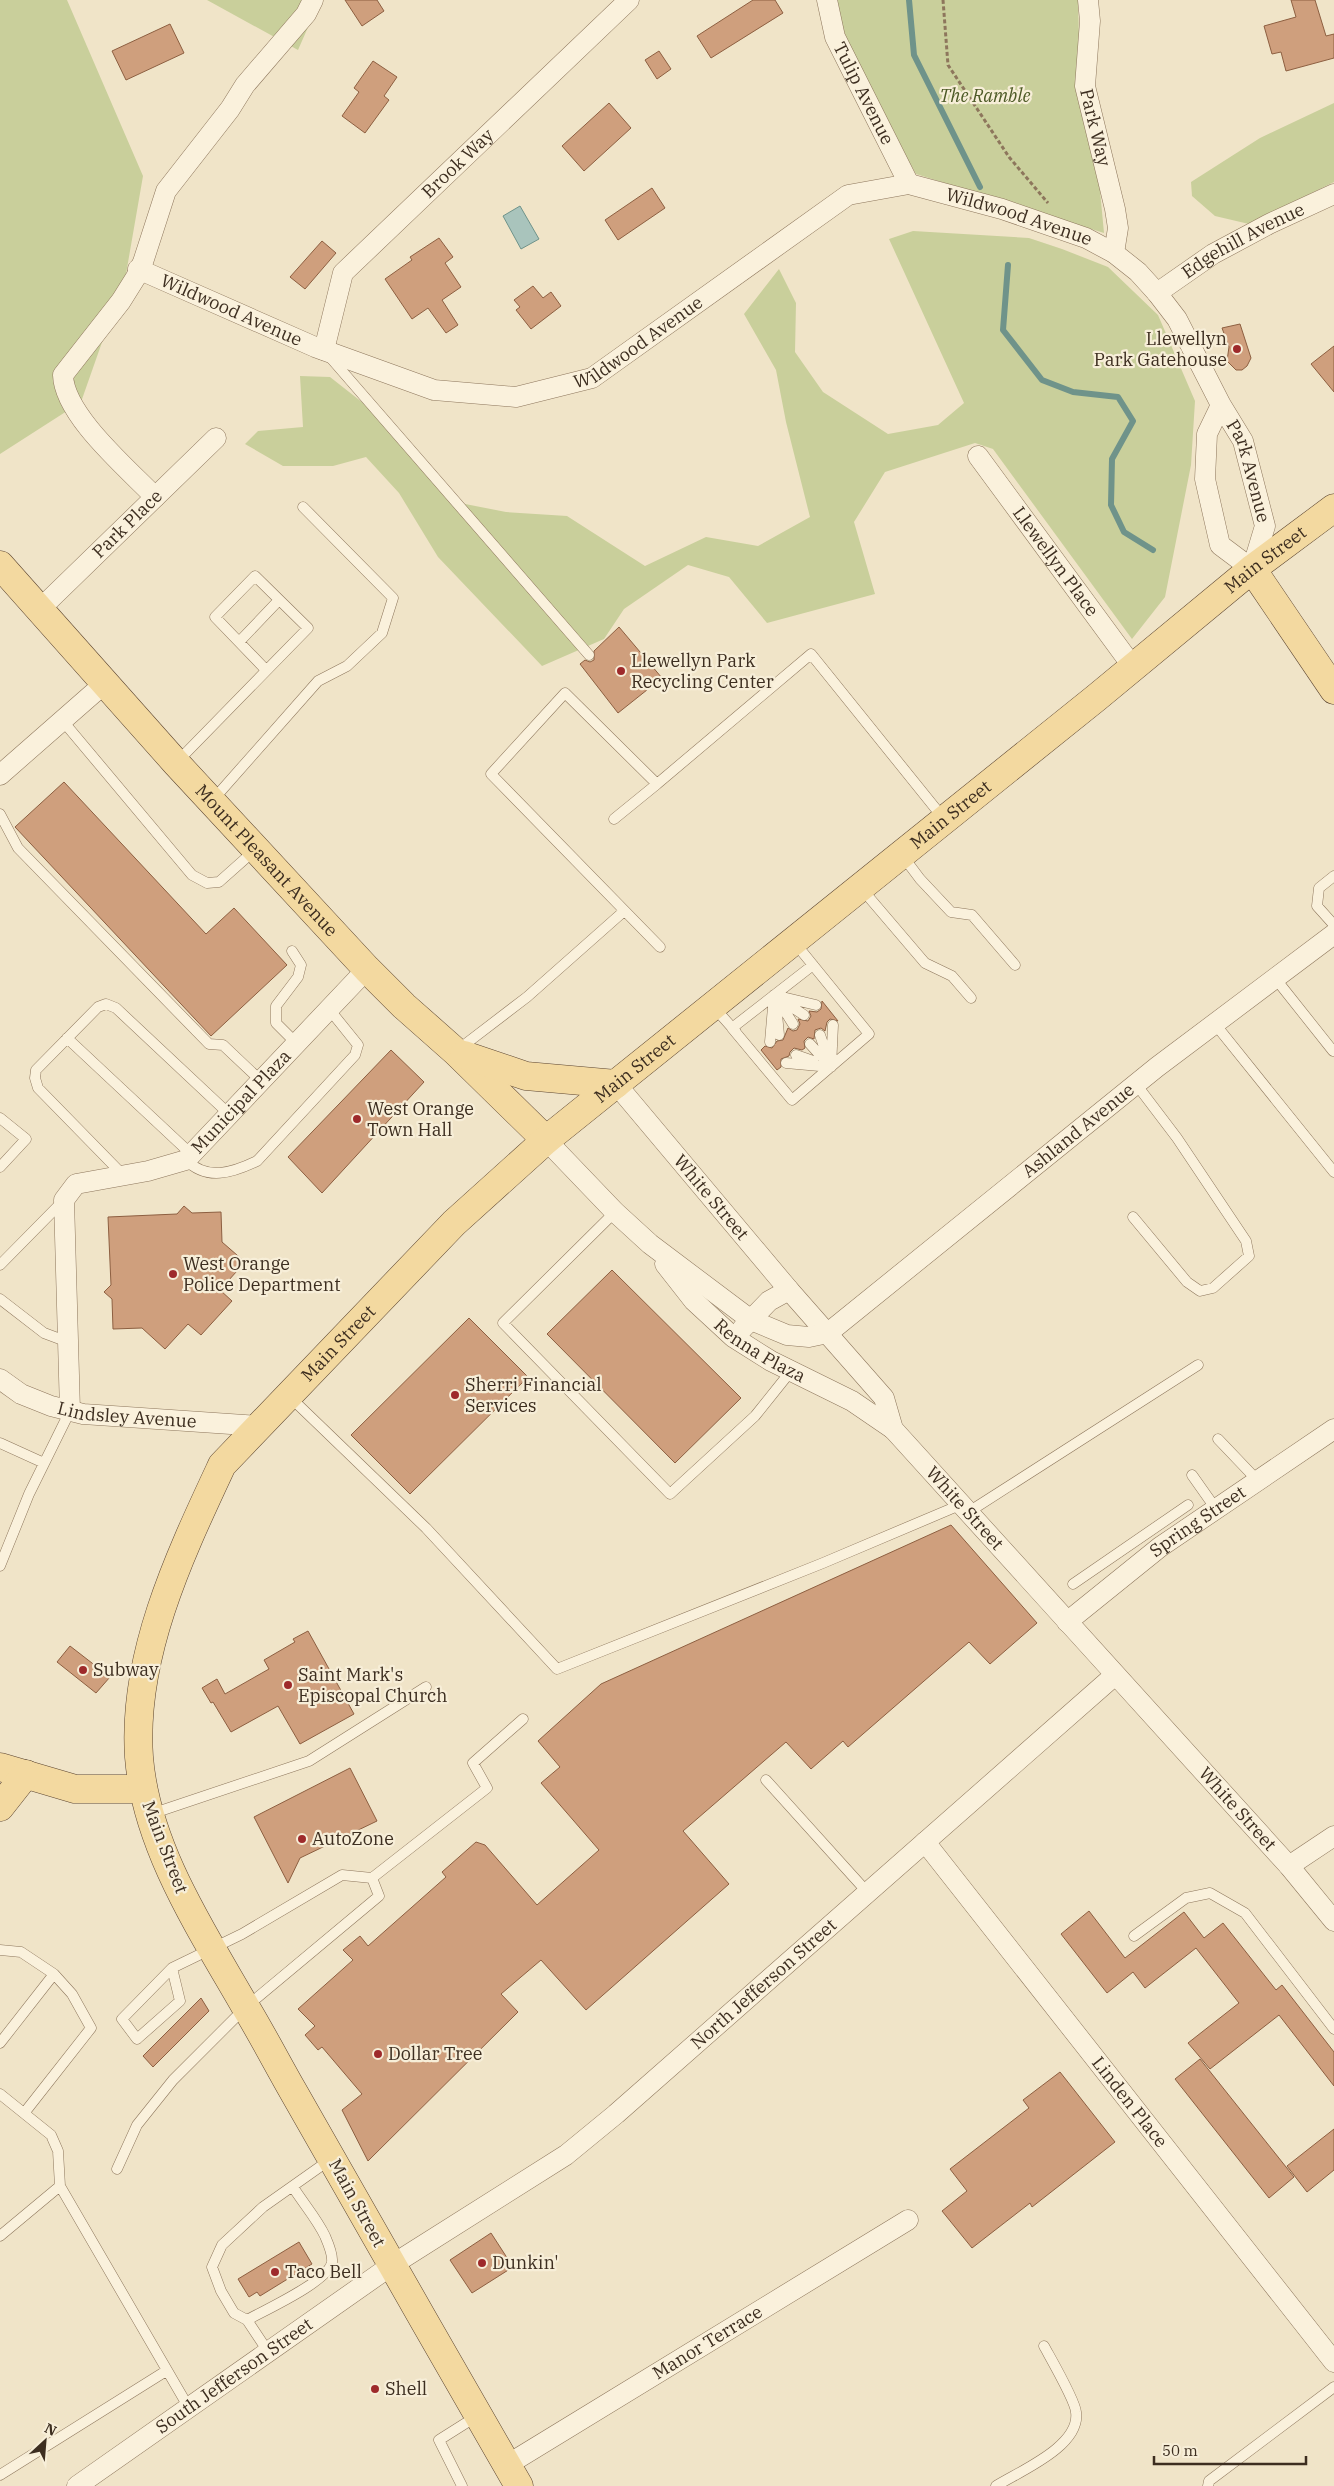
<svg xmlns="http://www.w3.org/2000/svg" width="1334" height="2486" font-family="'IBM Plex Serif',serif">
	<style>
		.green { fill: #c9cf9b }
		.water { fill: #a9c4bc; stroke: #6f938a }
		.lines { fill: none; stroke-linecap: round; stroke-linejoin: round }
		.stream { stroke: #6f938a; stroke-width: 6 }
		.building { fill: #cf9f7d; stroke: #8d5f41 }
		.lane-casing { stroke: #8d765c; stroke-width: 11 }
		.street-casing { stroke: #8d765c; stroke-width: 21 }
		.primary-casing { stroke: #5b4430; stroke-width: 29 }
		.path { stroke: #8d765c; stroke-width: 3; stroke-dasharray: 4 2.5; stroke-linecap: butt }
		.lane { stroke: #faf1dc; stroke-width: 10 }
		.street { stroke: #faf1dc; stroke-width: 20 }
		.primary { stroke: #f3d9a0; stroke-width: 28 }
		.poi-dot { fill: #9e2a2b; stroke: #f7eed8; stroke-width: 2 }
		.labels { text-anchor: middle; stroke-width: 4.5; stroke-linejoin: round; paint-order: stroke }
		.street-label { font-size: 18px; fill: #3d2e20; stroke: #f7eed8 }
		.park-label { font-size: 18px; font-style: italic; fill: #4d5a26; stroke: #f7eed8 }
		.poi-label { font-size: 18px; fill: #3d2e20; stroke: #f7eed8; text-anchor: start }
	</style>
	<rect width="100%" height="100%" fill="#f0e4c8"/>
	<path class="green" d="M 0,0 L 67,0 L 143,176 L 126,274 L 81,402 L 0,454 Z
		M 207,0 L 320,0 L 298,50 Z
		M 834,0 L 1078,0 L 1081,112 L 1099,180 L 1104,233 L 916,174 L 855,65 Z
		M 1334,103 L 1334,182 L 1249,224 L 1215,216 L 1192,196 L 1191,182 L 1260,138 Z
		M 913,231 L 1029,238 L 1062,249 L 1108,267 L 1158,315 L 1195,401 L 1191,465 L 1165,597 L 1132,639 L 993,449 L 975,443 L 885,472 L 854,522 L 875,594 L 767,623 L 729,577 L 688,565 L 624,609 L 604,639 L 542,666 L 438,557 L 399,493 L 366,457 L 333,466 L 283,466 L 245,444 L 258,431 L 303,427 L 300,376 L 330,377 L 386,421 L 460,503 L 506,512 L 567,516 L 645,566 L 706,537 L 758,546 L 810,517 L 786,422 L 776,370 L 744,314 L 779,269 L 796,303 L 795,352 L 823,392 L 888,434 L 938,425 L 964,403 L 889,239 Z"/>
	<path class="water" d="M 520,206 L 539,239 L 521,249 L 503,216 Z"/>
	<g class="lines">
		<path class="stream" d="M 909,0 L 914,55 L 980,187
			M 1008,265 L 1003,330 L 1042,380 L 1073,392 L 1118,397 L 1133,421 L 1112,459 L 1111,505 L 1124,532 L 1153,550"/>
	</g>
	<path class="building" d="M 345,0 L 377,0 L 384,11 L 362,26 Z
		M 753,0 L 775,0 L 783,13 L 711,58 L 697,36 Z
		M 1291,0 L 1315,0 L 1326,36 L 1334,34 L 1334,58 L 1286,71 L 1281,52 L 1272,54 L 1264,26 L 1296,17 Z
		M 170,24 L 184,53 L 126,80 L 112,51 Z
		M 659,51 L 671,69 L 657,79 L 645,60 Z
		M 373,61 L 397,77 L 384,96 L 389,100 L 365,133 L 342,116 L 359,92 L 354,88 Z
		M 609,103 L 631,128 L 584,171 L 562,146 Z
		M 652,188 L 665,208 L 618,240 L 605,220 Z
		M 439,238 L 453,257 L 445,263 L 461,287 L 442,300 L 458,325 L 446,333 L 428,308 L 412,319 L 385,279 L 412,260 L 410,257 Z
		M 322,241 L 336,253 L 305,289 L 290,277 Z
		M 533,286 L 543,298 L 551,292 L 561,306 L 531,329 L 516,310 L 520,307 L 514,300 Z
		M 1240,324 L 1251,358 L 1247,366 L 1242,370 L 1236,370 L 1227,361 L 1229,347 L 1222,328 Z
		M 1334,346 L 1334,392 L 1311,364 Z
		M 619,627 L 662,678 L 618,713 L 580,664 L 585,660 L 590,662 L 594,660 L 594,651 Z
		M 64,782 L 206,934 L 234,908 L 287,965 L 211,1036 L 15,827 Z
		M 822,1001 L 838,1021 L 830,1019 L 827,1022 L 825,1031 L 821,1028 L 815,1030 L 814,1039 L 808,1037 L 804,1041 L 805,1048 L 802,1050 L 794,1048 L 790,1052 L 789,1056 L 781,1059 L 781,1067 L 777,1070 L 761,1050 L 765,1046 L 772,1048 L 777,1041 L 783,1040 L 788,1028 L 793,1031 L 797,1030 L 800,1024 L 798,1019 L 808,1021 L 811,1016 L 809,1011 L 817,1012 L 821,1009 Z
		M 391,1050 L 424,1082 L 322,1193 L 288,1157 Z
		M 184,1206 L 192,1213 L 221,1212 L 222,1242 L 245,1262 L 220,1290 L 232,1301 L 201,1335 L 188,1324 L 165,1349 L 142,1328 L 113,1329 L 112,1299 L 104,1292 L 111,1285 L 108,1217 L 177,1214 Z
		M 612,1270 L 741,1398 L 675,1463 L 547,1334 Z
		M 469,1318 L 528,1377 L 410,1494 L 351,1435 Z
		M 951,1525 L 1037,1623 L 990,1664 L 969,1642 L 848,1747 L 843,1741 L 811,1769 L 786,1742 L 683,1831 L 729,1884 L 586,2010 L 541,1960 L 501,1994 L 518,2012 L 368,2161 L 342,2110 L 362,2094 L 322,2047 L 318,2050 L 305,2035 L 315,2026 L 298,2009 L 353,1960 L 343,1950 L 360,1936 L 368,1946 L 446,1877 L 442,1872 L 476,1842 L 485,1845 L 537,1905 L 599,1850 L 541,1783 L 560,1767 L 538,1741 L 601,1684 Z
		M 308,1631 L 354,1714 L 300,1744 L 278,1706 L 231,1732 L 213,1702 L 211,1703 L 202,1688 L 217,1679 L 225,1694 L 269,1669 L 264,1660 L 295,1642 L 293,1639 Z
		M 70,1646 L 110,1677 L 96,1693 L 57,1662 Z
		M 350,1768 L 377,1821 L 300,1858 L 288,1883 L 254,1817 Z
		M 1089,1911 L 1125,1958 L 1184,1912 L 1204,1938 L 1223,1923 L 1276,1990 L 1282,1985 L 1334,2052 L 1334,2086 L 1279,2015 L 1210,2069 L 1188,2043 L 1239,2003 L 1196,1948 L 1145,1988 L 1133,1972 L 1107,1993 L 1061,1934 Z
		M 201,1998 L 209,2011 L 153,2067 L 143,2056 Z
		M 1200,2059 L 1294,2177 L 1269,2198 L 1175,2079 Z
		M 1060,2072 L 1115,2142 L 1032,2207 L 1030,2203 L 972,2248 L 942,2211 L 967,2191 L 950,2169 L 1029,2108 L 1023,2100 Z
		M 1334,2129 L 1334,2170 L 1307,2192 L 1287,2166 Z
		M 491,2233 L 513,2267 L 472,2293 L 450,2260 Z
		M 299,2242 L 312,2264 L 260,2296 L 257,2292 L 249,2297 L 238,2279 Z"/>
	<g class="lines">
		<g class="lane-casing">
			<path id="lane" d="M 329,356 L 589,655
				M 239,642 L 279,600
				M 62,720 L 192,875 L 207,883 L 219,882 L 255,850
				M 177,762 L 308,628 L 255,576 L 215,617 L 266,670
				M 212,801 L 318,681 L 347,666 L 382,633 L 393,598 L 303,507
				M 0,814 L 18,848 L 209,1044 L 223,1045 L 260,1080
				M 614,819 L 657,784
				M 902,855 L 920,879 L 951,912 L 972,915 L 1015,965
				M 1334,876 L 1319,888 L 1317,906 L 1334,925
				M 861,888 L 925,963 L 952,976 L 971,998
				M 795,943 L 869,1034 L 792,1100 L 732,1028 L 813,965
				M 660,947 L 491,774 L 565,693 L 657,784 L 811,654 L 944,819
				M 292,951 L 301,965 L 298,977 L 276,1006 L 276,1023 L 296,1043
				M 1275,978 L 1333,1051
				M 774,995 L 816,1005
				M 778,1000 L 793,1024
				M 781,1000 L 804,1015
				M 713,1006 L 736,1032
				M 777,1014 L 779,1035
				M 1215,1024 L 1334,1172
				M 820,1035 L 829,1061
				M 67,1038 L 191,1154
				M 770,1042 L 774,995
				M 810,1044 L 828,1064
				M 459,1049 L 527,997 L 623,912
				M 796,1055 L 813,1061
				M 786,1063 L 831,1067
				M 831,1067 L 833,1025
				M 0,1118 L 26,1139 L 0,1167
				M 186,1160 C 207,1181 232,1173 257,1161 L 355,1055 L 358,1045 L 329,1009
				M 123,1175 L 38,1088 L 35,1078 L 36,1070 L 98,1007 L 106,1004 L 116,1008 L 229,1114
				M 615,1212 L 503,1323 L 670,1494 L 755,1416 L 791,1371
				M 1133,1217 L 1187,1282 L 1200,1291 L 1213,1288 L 1249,1256 L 1246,1241 L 1177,1138 L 1136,1084
				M 0,1265 L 63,1201
				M 0,1299 L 44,1333 L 68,1342
				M 290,1397 L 426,1528 L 557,1669 L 823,1563 L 960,1505
				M 1218,1439 L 1258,1481
				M 0,1443 L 44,1463
				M 1192,1475 L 1216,1509
				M 967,1513 L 1198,1365
				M 0,1566 L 29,1494 L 70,1411
				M 1073,1584 L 1188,1505
				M 766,1780 L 868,1893
				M 151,1814 L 309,1761 L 426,1687
				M 372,1878 L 487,1788 L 473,1763 L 523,1719
				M 1134,1936 L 1186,1898 L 1210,1893 L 1245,1913 L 1334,2029
				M 0,1950 L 21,1952 L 54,1974 L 72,1994 L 91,2028 L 25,2112
				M 0,2043 L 54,1974
				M 0,2094 L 51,2135 L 58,2151 L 60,2186 L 189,2408
				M 117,2169 L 137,2125 L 173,2080 L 246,2007 L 379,1896 L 372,1878 L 342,1875 L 242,1934 L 172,1968 L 122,2019 L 137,2039 L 180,2001 L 172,1968
				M 0,2236 L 60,2186
				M 247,2320 C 265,2310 329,2281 332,2262 C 333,2254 328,2243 325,2236 C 317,2219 303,2203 293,2187
				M 269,2353 L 247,2320 L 234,2313 L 221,2291 L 212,2267 L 222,2245 L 263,2207 L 331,2159
				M 0,2475 L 166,2371
				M 462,2486 L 439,2440 L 477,2416
				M 996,2486 C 1020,2471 1081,2446 1076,2412 C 1075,2400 1051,2359 1044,2346
				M 1208,2486 L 1209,2481 L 1334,2387"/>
		</g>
		<g class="street-casing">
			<g id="street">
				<path id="s1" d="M 827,0 L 835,37 L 909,184"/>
				<path id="s2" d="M 1088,0 L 1090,21 L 1085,86 L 1115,209 L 1118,228 L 1114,253"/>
				<path id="s3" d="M 138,269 L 315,347 L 434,390 L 516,397 L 592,378 L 848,195 L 909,184 L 1002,209 L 1086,238 L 1114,253 L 1138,272 L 1157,293 L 1177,319 L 1221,405 L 1243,441 L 1265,526 L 1252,569 L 1220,545 L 1205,479 L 1207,434 L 1221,405"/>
				<path id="s4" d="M 1157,293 L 1213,254 L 1269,224 L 1334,194"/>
				<path id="s5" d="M 324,350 L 343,273 L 629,0"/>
				<path id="s6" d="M 978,456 L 1133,667"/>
				<path d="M 155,497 C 127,468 64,415 63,375 L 121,301 L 136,277 L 143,262 L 166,191 L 230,109 L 245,85 L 306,14 L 313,0"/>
				<path id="s7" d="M 40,609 L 216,438"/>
				<path d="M 0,775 L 105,683"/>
				<path id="s8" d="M 616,1084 L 789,1290 L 884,1398 L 893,1429 L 1289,1866 L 1334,1921"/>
				<path id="s9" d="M 546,1140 L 615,1212 L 650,1244 L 751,1320 L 787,1335 L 809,1337 L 828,1333 L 1157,1067 L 1334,934"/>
				<path id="s10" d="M 665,1264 L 694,1301 L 733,1337 L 771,1361 L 852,1401 L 893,1429"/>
				<path d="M 742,1329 L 769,1301 L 789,1290"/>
				<path id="s11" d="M 0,1379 L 21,1394 L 51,1406 L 83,1414 L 260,1426"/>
				<path id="s12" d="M 70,1411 L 64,1200 L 76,1184 L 148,1171 L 186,1160 L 367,969"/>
				<path id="s13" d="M 1067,1622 L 1160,1547 L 1334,1429"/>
				<path id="s14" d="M 925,1842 L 1334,2362"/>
				<path d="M 1289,1866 L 1334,1836"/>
				<path id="s15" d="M 507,2465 L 908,2220"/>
				<path id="s16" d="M 77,2486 L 392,2265 L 566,2155 L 616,2114 L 1115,1675"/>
			</g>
		</g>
		<g class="primary-casing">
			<g id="primary">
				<path id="s17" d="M 0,565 L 176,763 L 367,969 L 404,1006 L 456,1052 L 546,1140"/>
				<path d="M 1252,569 L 1334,690"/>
				<path d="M 464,1055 L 526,1076 L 616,1084"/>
				<path d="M 0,1767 L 75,1789 L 143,1789"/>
				<path d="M 0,1807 L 26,1774"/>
				<path id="s18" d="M 519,2486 C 443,2355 368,2222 293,2091 C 277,2063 262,2034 245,2006 C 202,1931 146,1847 139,1757 C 132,1655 180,1555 222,1465 L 454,1223 L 546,1140 L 1096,698 L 1252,569 L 1334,508"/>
			</g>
		</g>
		<path class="path" d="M 943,0 L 948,65 L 1009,157 L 1048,203"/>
		<use href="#lane" class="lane"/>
		<use href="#street" class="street"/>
		<use href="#primary" class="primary"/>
	</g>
	<g class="poi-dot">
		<circle cx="1237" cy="349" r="5"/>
		<circle cx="621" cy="671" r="5"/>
		<circle cx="357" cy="1119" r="5"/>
		<circle cx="173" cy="1274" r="5"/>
		<circle cx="455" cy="1395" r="5"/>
		<circle cx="83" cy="1670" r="5"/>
		<circle cx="288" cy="1685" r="5"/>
		<circle cx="302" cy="1839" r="5"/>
		<circle cx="378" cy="2054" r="5"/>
		<circle cx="482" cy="2263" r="5"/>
		<circle cx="275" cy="2272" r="5"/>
		<circle cx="375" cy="2389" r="5"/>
	</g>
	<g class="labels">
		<g class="street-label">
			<text dy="6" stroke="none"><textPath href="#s1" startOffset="101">Tulip Avenue</textPath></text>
			<text dy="6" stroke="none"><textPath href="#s2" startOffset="129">Park Way</textPath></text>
			<text dy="6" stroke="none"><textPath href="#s5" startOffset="238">Brook Way</textPath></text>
			<text dy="6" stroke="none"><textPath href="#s3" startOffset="972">Wildwood Avenue</textPath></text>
			<text dy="6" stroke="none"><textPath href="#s4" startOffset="101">Edgehill Avenue</textPath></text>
			<text dy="6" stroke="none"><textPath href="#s3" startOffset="102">Wildwood Avenue</textPath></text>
			<text dy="6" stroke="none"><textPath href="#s3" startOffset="538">Wildwood Avenue</textPath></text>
			<text dy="6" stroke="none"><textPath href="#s3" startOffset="1335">Park Avenue</textPath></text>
			<text dy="6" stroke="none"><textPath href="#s7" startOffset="122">Park Place</textPath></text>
			<text dy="6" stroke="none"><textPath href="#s18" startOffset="2516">Main Street</textPath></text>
			<text dy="6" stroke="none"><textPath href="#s6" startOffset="131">Llewellyn Place</textPath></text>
			<text dy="6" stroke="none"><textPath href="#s18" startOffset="2111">Main Street</textPath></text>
			<text dy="6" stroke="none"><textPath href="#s17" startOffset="398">Mount Pleasant Avenue</textPath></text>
			<text dy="6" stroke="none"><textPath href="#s18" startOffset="1706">Main Street</textPath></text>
			<text dy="6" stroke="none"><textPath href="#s12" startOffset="424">Municipal Plaza</textPath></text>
			<text dy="6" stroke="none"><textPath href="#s9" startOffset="676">Ashland Avenue</textPath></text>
			<text dy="6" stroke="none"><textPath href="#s8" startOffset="148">White Street</textPath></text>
			<text dy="6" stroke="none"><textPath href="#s18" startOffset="1301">Main Street</textPath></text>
			<text dy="6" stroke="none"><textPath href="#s10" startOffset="130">Renna Plaza</textPath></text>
			<text dy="6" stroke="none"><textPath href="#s11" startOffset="135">Lindsley Avenue</textPath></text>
			<text dy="6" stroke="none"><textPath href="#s8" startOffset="552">White Street</textPath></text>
			<text dy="6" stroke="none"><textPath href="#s13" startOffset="165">Spring Street</textPath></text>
			<text dy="6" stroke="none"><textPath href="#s8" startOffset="958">White Street</textPath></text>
			<text transform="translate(165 1847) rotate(69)" y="6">Main Street</text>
			<text dy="6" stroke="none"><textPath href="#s16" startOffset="852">North Jefferson Street</textPath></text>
			<text dy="6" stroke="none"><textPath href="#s14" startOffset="331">Linden Place</textPath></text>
			<text transform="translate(357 2203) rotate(61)" y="6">Main Street</text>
			<text dy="6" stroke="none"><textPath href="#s15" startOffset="235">Manor Terrace</textPath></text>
			<text dy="6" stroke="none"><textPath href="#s16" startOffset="192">South Jefferson Street</textPath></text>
		</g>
		<g class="park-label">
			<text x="985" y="102">The Ramble</text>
		</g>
		<g class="poi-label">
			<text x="1227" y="345" text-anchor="end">Llewellyn<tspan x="1227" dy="21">Park Gatehouse</tspan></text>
			<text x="631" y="667">Llewellyn Park<tspan x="631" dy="21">Recycling Center</tspan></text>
			<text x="367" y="1115">West Orange<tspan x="367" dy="21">Town Hall</tspan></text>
			<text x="183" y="1270">West Orange<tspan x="183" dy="21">Police Department</tspan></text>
			<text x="465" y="1391">Sherri Financial<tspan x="465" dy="21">Services</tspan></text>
			<text x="93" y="1676">Subway</text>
			<text x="298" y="1681">Saint Mark's<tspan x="298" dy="21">Episcopal Church</tspan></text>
			<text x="312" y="1845">AutoZone</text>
			<text x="388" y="2060">Dollar Tree</text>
			<text x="492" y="2269">Dunkin'</text>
			<text x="285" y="2278">Taco Bell</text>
			<text x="385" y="2395">Shell</text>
		</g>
	</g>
	<g transform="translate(45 2441) rotate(26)" stroke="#f7eed8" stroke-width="4" paint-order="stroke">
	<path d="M0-4L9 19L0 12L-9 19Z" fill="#3d2e20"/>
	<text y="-8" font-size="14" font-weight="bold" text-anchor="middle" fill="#3d2e20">N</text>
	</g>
	<path d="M1154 2456v8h152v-8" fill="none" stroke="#3d2e20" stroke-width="2.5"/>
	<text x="1162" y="2456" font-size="15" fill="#3d2e20" stroke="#f7eed8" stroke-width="4" paint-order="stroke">50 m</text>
</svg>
